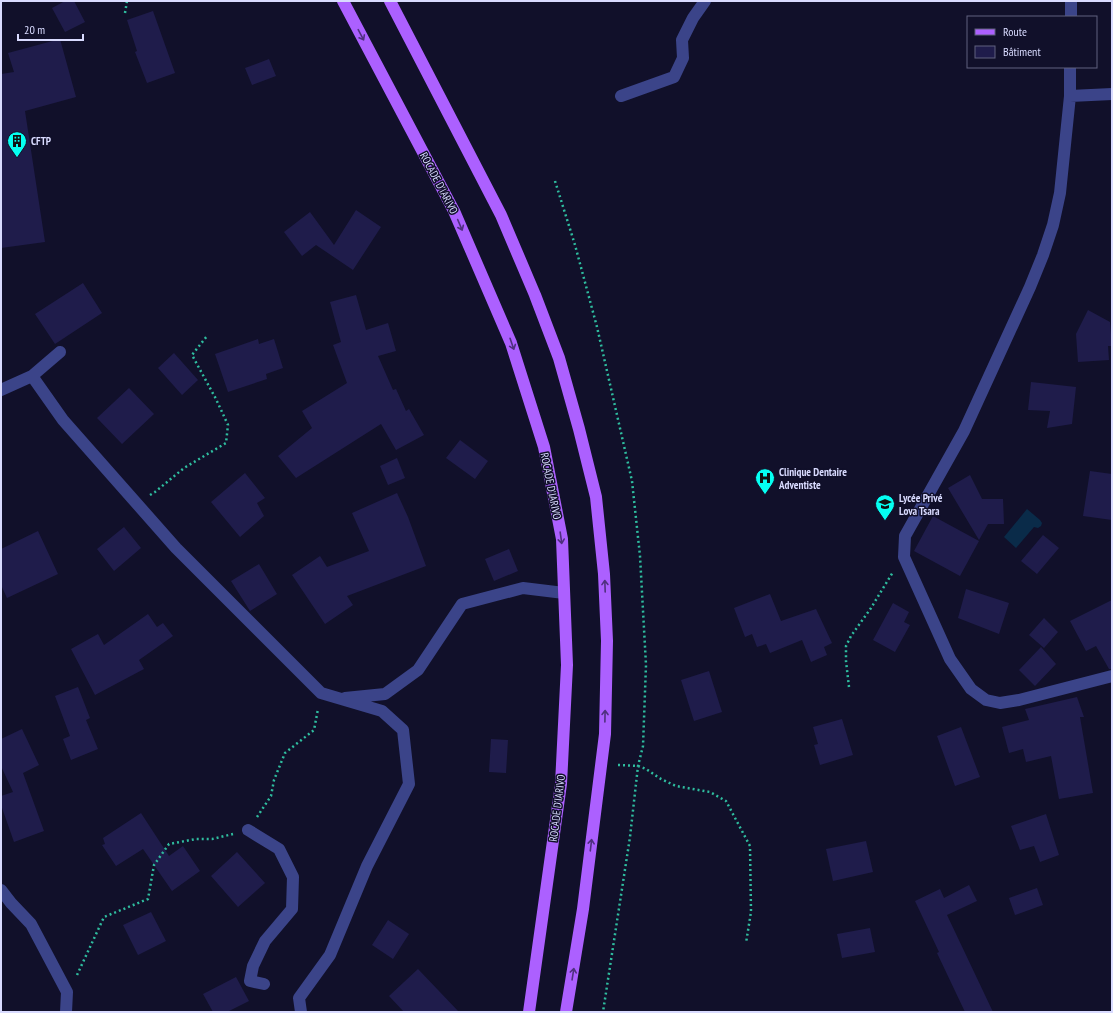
<svg xmlns="http://www.w3.org/2000/svg" width="1113" height="1013" font-family="'PT Sans Narrow',sans-serif">
	<style>
		.water { fill: #0a2b49 }
		.building { fill: #1f1c4b }
		.lines { fill: none; stroke-linecap: round; stroke-linejoin: round }
		.path { stroke: #2fbd9f; stroke-width: 2.5; stroke-dasharray: 2 3; stroke-linecap: butt }
		.minor { stroke: #3b4489; stroke-width: 12 }
		.major { stroke: #ac60ff; stroke-width: 12 }
		.oneway { stroke: #4f307f }
		.labels { text-anchor: middle; stroke-width: 3; stroke-linejoin: round; paint-order: stroke }
		.poi-label { font-size: 11px; font-weight: bold; fill: #d9dbff; stroke: #11102a; text-anchor: start }
		.street-label { font-size: 11px; fill: #d9dbff; stroke: #11102a }
	</style>
	<rect width="100%" height="100%" fill="#11102a"/>
	<path class="water" d="M 1027,509 L 1040,520 L 1042,523 L 1041,526 L 1038,528 L 1034,527 L 1016,548 L 1004,537 Z"/>
	<path class="building" d="M 65,1 L 74,1 L 85,22 L 65,32 L 52,8 Z
		M 153,11 L 175,73 L 147,83 L 135,52 L 137,51 L 127,20 Z
		M 60,39 L 76,97 L 25,111 L 45,242 L 1,248 L 1,74 L 14,72 L 8,53 Z
		M 269,59 L 276,76 L 252,85 L 245,68 Z
		M 356,210 L 381,227 L 353,270 L 316,245 L 302,256 L 284,232 L 310,212 L 334,245 Z
		M 83,283 L 102,313 L 55,344 L 35,314 Z
		M 356,295 L 366,330 L 388,323 L 396,351 L 378,356 L 393,390 L 396,389 L 406,411 L 409,409 L 424,435 L 396,450 L 381,424 L 296,478 L 278,456 L 312,428 L 302,411 L 347,383 L 333,345 L 341,342 L 330,302 Z
		M 1088,310 L 1110,322 L 1112,346 L 1108,346 L 1109,360 L 1078,362 L 1076,334 Z
		M 258,339 L 259,344 L 274,339 L 283,368 L 266,374 L 267,379 L 228,392 L 215,354 Z
		M 174,353 L 198,380 L 182,395 L 158,368 Z
		M 1031,382 L 1076,387 L 1072,424 L 1047,428 L 1050,411 L 1028,410 Z
		M 129,388 L 154,414 L 122,444 L 97,418 Z
		M 460,440 L 488,461 L 475,479 L 446,458 Z
		M 397,458 L 405,478 L 388,485 L 380,466 Z
		M 1090,471 L 1112,474 L 1112,520 L 1083,516 Z
		M 245,473 L 265,498 L 257,503 L 264,516 L 240,537 L 211,502 Z
		M 970,475 L 982,499 L 1003,499 L 1004,524 L 988,524 L 979,540 L 948,488 Z
		M 397,493 L 408,517 L 426,566 L 347,596 L 353,605 L 325,624 L 292,575 L 320,556 L 327,567 L 369,551 L 352,513 Z
		M 933,516 L 979,541 L 960,576 L 914,551 Z
		M 124,527 L 141,548 L 114,571 L 97,549 Z
		M 38,531 L 58,574 L 7,598 L 1,585 L 1,549 Z
		M 1043,535 L 1059,548 L 1037,574 L 1021,561 Z
		M 509,549 L 518,571 L 494,581 L 485,559 Z
		M 259,564 L 277,594 L 250,611 L 231,581 Z
		M 966,589 L 1009,603 L 999,634 L 958,618 Z
		M 770,594 L 781,621 L 816,609 L 832,643 L 824,647 L 827,655 L 811,662 L 802,640 L 770,653 L 766,644 L 757,647 L 752,634 L 745,637 L 734,608 Z
		M 1112,600 L 1112,669 L 1109,669 L 1096,646 L 1086,651 L 1070,621 Z
		M 893,603 L 909,612 L 904,622 L 910,625 L 895,652 L 873,640 Z
		M 148,614 L 157,627 L 163,623 L 173,636 L 139,660 L 144,669 L 95,695 L 71,649 L 98,634 L 104,645 Z
		M 1044,618 L 1058,632 L 1044,648 L 1029,635 Z
		M 1041,647 L 1056,664 L 1035,686 L 1019,670 Z
		M 709,671 L 722,712 L 694,721 L 681,680 Z
		M 78,687 L 90,718 L 86,720 L 98,749 L 71,760 L 63,739 L 70,736 L 55,696 Z
		M 1077,697 L 1084,717 L 1080,717 L 1093,793 L 1059,799 L 1051,756 L 1026,762 L 1023,749 L 1009,753 L 1002,727 L 1029,720 L 1025,709 Z
		M 842,719 L 853,755 L 820,765 L 814,745 L 818,744 L 813,727 Z
		M 961,727 L 980,777 L 955,786 L 937,736 Z
		M 22,729 L 39,765 L 23,773 L 44,831 L 14,842 L 1,805 L 1,796 L 13,792 L 1,766 L 1,739 Z
		M 491,739 L 508,740 L 506,773 L 489,772 Z
		M 141,813 L 169,856 L 183,846 L 200,871 L 172,891 L 143,849 L 116,866 L 102,845 L 105,844 L 103,838 Z
		M 1046,814 L 1059,855 L 1040,862 L 1034,846 L 1020,850 L 1011,826 Z
		M 866,841 L 873,872 L 833,881 L 826,849 Z
		M 237,852 L 265,883 L 238,907 L 211,876 Z
		M 969,885 L 977,901 L 947,915 L 993,1012 L 965,1012 L 937,953 L 939,952 L 915,901 L 940,889 L 944,898 Z
		M 1037,888 L 1043,905 L 1015,915 L 1009,898 Z
		M 151,912 L 166,941 L 138,955 L 123,925 Z
		M 388,920 L 409,934 L 393,959 L 372,945 Z
		M 870,928 L 875,952 L 842,958 L 837,934 Z
		M 418,969 L 459,1012 L 404,1012 L 389,996 Z
		M 236,977 L 249,1001 L 227,1012 L 213,1012 L 203,994 Z"/>
	<g class="lines">
		<path class="path" d="M 125,13 L 127,1
			M 555,181 L 575,245 L 597,327 L 632,481 L 640,556 L 646,665 L 643,746 L 638,766 L 630,837 L 603,1012
			M 150,495 L 155,492 L 184,468 L 226,443 L 228,425 L 216,399 L 192,355 L 207,336
			M 849,687 L 846,661 L 846,646 L 851,636 L 871,608 L 893,572
			M 618,765 L 638,766 L 646,769 L 661,779 L 676,786 L 710,792 L 726,801 L 750,846 L 751,912 L 746,943
			M 257,817 L 271,796 L 274,780 L 285,753 L 314,730 L 318,709
			M 77,975 L 104,917 L 148,899 L 154,865 L 169,844 L 196,839 L 212,839 L 233,834"/>
		<path class="minor" d="M 1071,17 L 1071,1
			M 1070,67 L 1070,96 L 1060,193 L 1053,225 L 1043,255 L 1030,287 L 964,431 L 905,536 L 904,557 L 950,659 L 971,689 L 986,700 L 1000,703 L 1019,700 L 1112,676
			M 621,96 L 674,77 L 683,58 L 682,40 L 693,18 L 705,1
			M 1070,96 L 1112,94
			M 32,376 L 63,420 L 176,548 L 321,693 L 382,711 L 403,730 L 409,784 L 367,866 L 330,955 L 299,998 L 301,1012
			M 1,390 L 32,376 L 60,352
			M 345,698 L 385,694 L 418,670 L 462,604 L 523,588 L 564,593
			M 248,830 L 279,849 L 293,877 L 292,909 L 265,941 L 253,966 L 250,981 L 264,984
			M 1,890 L 11,903 L 31,924 L 67,992 L 66,1012"/>
		<path class="major" d="M 343,1 L 454,211 L 511,343 L 544,447 L 562,539 L 567,665 L 561,784 L 529,1012
			M 390,1 L 501,215 L 535,295 L 559,358 L 579,429 L 596,497 L 604,574 L 607,641 L 605,734 L 583,909 L 566,1012"/>
	</g>
	<defs><path id="oneway-shaft" d="M-6 0H5M1.5-3L5.5 0L1.5 3" fill="none" stroke-width="1.6" stroke-linecap="round" stroke-linejoin="round"/></defs>
	<g class="oneway">
		<use href="#oneway-shaft" transform="translate(361 35) rotate(62)"/>
		<use href="#oneway-shaft" transform="translate(460 225) rotate(67)"/>
		<use href="#oneway-shaft" transform="translate(512 344) rotate(71)"/>
		<use href="#oneway-shaft" transform="translate(561 538) rotate(82)"/>
		<use href="#oneway-shaft" transform="translate(605 586) rotate(-92)"/>
		<use href="#oneway-shaft" transform="translate(605 716) rotate(-89)"/>
		<use href="#oneway-shaft" transform="translate(591 845) rotate(-83)"/>
		<use href="#oneway-shaft" transform="translate(573 974) rotate(-81)"/>
	</g>
	<defs>
		<g id="building-pin" transform="scale(1)"><path d="M0 17L-7.5 6A9.5 9.5 0 1 1 7.5 6Z" fill="#05fff2" stroke="#11102a"/><path d="M-4-6H4V6H1V3H-1V6H-4ZM-2.5-4.3h1.7v1.8h-1.7ZM.8-4.3h1.7v1.8H.8ZM-2.5-1h1.7V.8h-1.7ZM.8-1h1.7V.8H.8Z" fill="#111"/></g>
		<g id="hospital-pin" transform="scale(1)"><path d="M0 17L-7.5 6A9.5 9.5 0 1 1 7.5 6Z" fill="#05fff2" stroke="#11102a"/><path d="M-5-5h3v3.5h4V-5h3V5h-3V1.5h-4V5h-3Z" fill="#111"/></g>
		<g id="school-pin" transform="scale(1)"><path d="M0 17L-7.5 6A9.5 9.5 0 1 1 7.5 6Z" fill="#05fff2" stroke="#11102a"/><path d="M0-5L7-2L0 1L-7-2ZM-4 1L0 2.5L4 1V4Q0 6-4 4Z" fill="#111"/></g>
	</defs>
	<g fill-rule="evenodd">
		<use href="#building-pin" x="17" y="141"/>
		<use href="#hospital-pin" x="765" y="478"/>
		<use href="#school-pin" x="885" y="504"/>
	</g>
	<g class="labels">
		<g class="poi-label">
			<text x="31" y="145">CFTP</text>
			<text x="779" y="476">Clinique Dentaire<tspan x="779" dy="13">Adventiste</tspan></text>
			<text x="899" y="502">Lycée Privé<tspan x="899" dy="13">Lova Tsara</tspan></text>
		</g>
		<g class="street-label">
			<text transform="translate(439 183) rotate(62)" y="4">ROCADE D'IARIVO</text>
			<text transform="translate(551 486) rotate(79)" y="4">ROCADE D'IARIVO</text>
			<text transform="translate(557 808) rotate(-83)" y="4">ROCADE D'IARIVO</text>
		</g>
	</g>
	<rect width="1113" height="1013" fill="none" stroke="#d9dbff" stroke-width="4"/>
	<rect x="967" y="16" width="130" height="52" fill="#11102a" stroke="#61617f"/>
	<rect x="975" y="29" width="20" height="6" fill="#ac60ff" stroke="#61617f"/>
	<text x="1003" y="36" font-size="12" fill="#d9dbff">Route</text>
	<rect x="975" y="46" width="20" height="12" fill="#1f1c4b" stroke="#61617f"/>
	<text x="1003" y="56" font-size="12" fill="#d9dbff">Bâtiment</text>
	<path d="M18 34v6h65v-6" fill="none" stroke="#d9dbff" stroke-width="2"/>
	<text x="24" y="34" font-size="12" fill="#d9dbff" stroke="#11102a" stroke-width="3" paint-order="stroke">20 m</text>
</svg>
